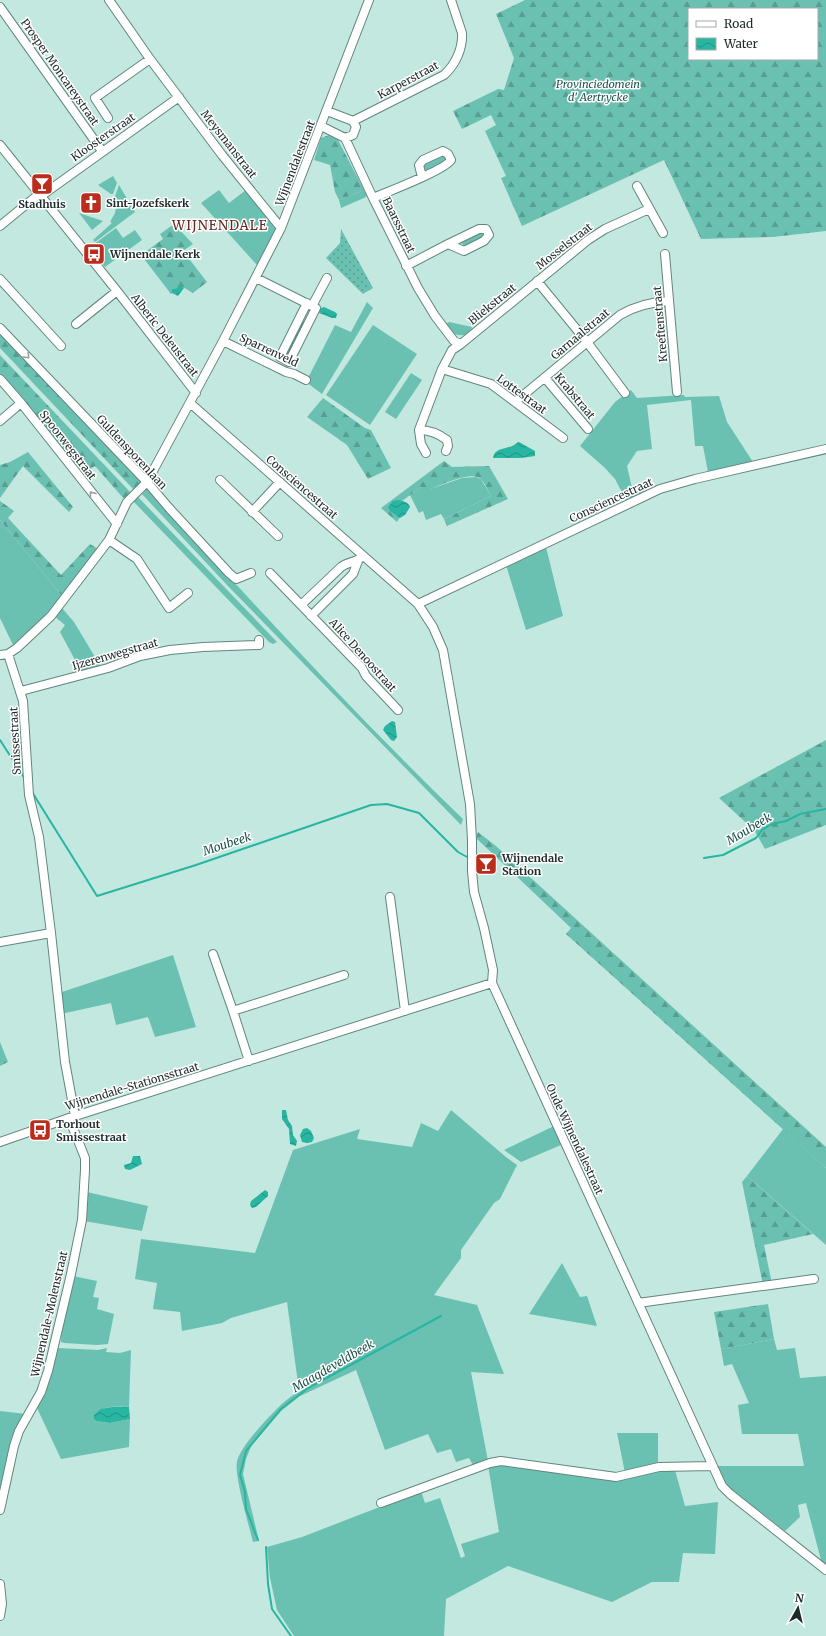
<svg xmlns="http://www.w3.org/2000/svg" width="826" height="1636" font-family="Merriweather,serif">
	<style>
		.grass { fill: #6bc1b1 }
		.forest { fill: url(#forest-firs); fill-rule: evenodd }
		.park { fill: url(#park-dots) }
		.water { fill: url(#water-waves) }
		.lines { fill: none; stroke-linecap: round; stroke-linejoin: round }
		.stream { stroke: #28b5a1; stroke-width: 2 }
		.minor-casing { stroke: #63857e; stroke-width: 10 }
		.minor { stroke: #fff; stroke-width: 8 }
		.oneway { stroke: #999f9e }
		.labels { text-anchor: middle; stroke-width: 3; stroke-linejoin: round; paint-order: stroke }
		.street-label { font-size: 11px; fill: #1c2a27; stroke: #fff }
		.park-label { font-size: 11px; font-style: italic; fill: #1f554c; stroke: #fff }
		.poi-label { font-size: 11px; font-weight: bold; fill: #1c2a27; stroke: #fff; text-anchor: start }
		.water-label { font-size: 12px; font-style: italic; fill: #1a5148; stroke: #fff }
		.quarter-label { font-size: 13px; letter-spacing: 1px; fill: #6a261d; stroke: #fff }
	</style>
	<defs>
		<pattern id="forest-firs" width="22" height="20" patternUnits="userSpaceOnUse"><rect width="22" height="20" fill="#6bc1b1"/><path d="M5 1l3.5 6h-7zM16 11l3.5 6h-7z" fill="#579d90"/></pattern>
		<pattern id="park-dots" width="8" height="8" patternUnits="userSpaceOnUse"><rect width="8" height="8" fill="#6bc1b1"/><path d="M2 2h.1M6 6h.1" fill="none" stroke="#579d90" stroke-width="1.8" stroke-linecap="round"/></pattern>
		<pattern id="water-waves" width="16" height="10" patternUnits="userSpaceOnUse"><rect width="16" height="10" fill="#28b5a1"/><path d="M0 5q4-4 8 0t8 0" fill="none" stroke="#229383"/></pattern>
	</defs>
	<rect width="100%" height="100%" fill="#c3e8e0"/>
	<path class="grass" d="M 444,155 L 446,159 L 445,161 L 426,171 L 424,166 L 426,164 Z
		M 113,176 L 117,183 L 113,194 L 111,194 L 98,185 Z
		M 119,185 L 135,212 L 95,242 L 93,240 L 112,223 L 110,222 L 115,213 L 117,202 L 115,196 Z
		M 219,190 L 229,203 L 246,190 L 276,230 L 257,265 L 201,203 Z
		M 364,190 L 367,196 L 364,198 L 341,208 L 339,200 Z
		M 79,213 L 103,221 L 92,230 Z
		M 116,228 L 123,238 L 135,230 L 142,240 L 105,267 L 90,247 Z
		M 480,232 L 483,232 L 484,237 L 465,246 L 461,243 L 461,241 Z
		M 367,302 L 373,308 L 322,394 L 306,382 L 335,325 L 351,332 Z
		M 449,322 L 472,327 L 470,334 C 460,337 447,335 447,323 Z
		M 373,325 L 417,354 L 370,425 L 326,395 Z
		M 411,373 L 422,380 L 396,419 L 385,412 Z
		M 631,390 L 637,398 L 684,395 L 685,397 L 719,396 L 727,422 L 753,462 L 708,472 L 703,446 L 695,446 L 691,400 L 647,405 L 652,449 L 637,451 L 627,466 L 632,488 L 642,486 L 644,493 L 627,502 L 615,479 L 605,468 L 580,446 L 615,402 Z
		M 476,477 L 481,479 L 491,496 L 444,519 L 441,514 L 426,520 L 423,511 L 419,513 L 410,495 L 421,487 L 430,489 L 462,478 Z
		M 148,488 C 251,601 353,713 463,819 L 461,825 L 226,584 L 142,494 Z
		M 138,497 L 277,642 L 273,644 L 269,642 L 133,501 Z
		M 0,520 L 62,596 L 38,623 L 13,645 L 0,618 Z
		M 546,547 L 563,616 L 526,630 L 506,565 Z
		M 62,608 L 74,622 L 101,667 L 82,673 L 60,632 L 65,625 L 54,616 Z
		M 173,955 L 196,1027 L 155,1037 L 148,1017 L 116,1025 L 111,1003 L 61,1014 L 59,993 Z
		M 451,1110 L 506,1157 L 517,1165 L 500,1199 L 494,1203 L 461,1250 L 461,1258 L 434,1295 L 477,1305 L 504,1374 L 471,1372 L 488,1461 L 474,1467 L 469,1458 L 456,1462 L 451,1449 L 437,1453 L 428,1434 L 385,1450 L 356,1370 L 300,1396 L 281,1411 L 252,1444 L 246,1459 L 243,1474 L 259,1541 L 253,1542 C 249,1525 234,1476 237,1461 C 241,1446 270,1415 282,1404 C 287,1399 293,1395 299,1391 L 287,1302 L 231,1318 L 222,1323 L 182,1331 L 180,1312 L 153,1309 L 157,1283 L 135,1279 L 141,1239 L 255,1253 L 293,1150 L 360,1129 L 357,1139 L 412,1147 L 421,1123 L 438,1131 Z
		M 554,1126 L 561,1145 L 521,1162 L 504,1150 Z
		M 783,1129 L 826,1168 L 826,1245 L 747,1176 Z
		M 87,1192 L 148,1206 L 142,1231 L 84,1221 Z
		M 562,1263 L 580,1297 L 587,1296 L 597,1326 L 529,1314 Z
		M 73,1276 L 97,1281 L 93,1297 L 99,1298 L 97,1309 L 114,1314 L 108,1344 L 97,1345 L 64,1343 L 61,1342 L 62,1325 Z
		M 774,1339 L 777,1350 L 795,1348 L 800,1378 L 826,1376 L 826,1565 L 821,1560 L 806,1503 L 798,1505 L 800,1517 L 785,1531 L 726,1485 L 717,1466 L 804,1466 L 798,1434 L 742,1434 L 738,1405 L 749,1403 L 732,1364 L 724,1366 L 721,1349 Z
		M 59,1348 L 98,1350 L 107,1348 L 106,1352 L 120,1353 L 131,1350 L 129,1407 C 115,1407 101,1404 94,1419 L 96,1421 L 110,1423 L 130,1419 L 129,1447 L 61,1459 L 36,1406 L 56,1351 Z
		M 0,1411 L 26,1414 L 12,1436 L 0,1493 Z
		M 617,1433 L 658,1433 L 658,1465 L 625,1473 Z
		M 504,1463 L 610,1480 L 654,1471 L 675,1470 L 685,1506 L 718,1502 L 715,1554 L 683,1553 L 679,1582 L 652,1582 L 612,1602 L 508,1566 L 446,1599 L 444,1636 L 294,1636 L 277,1610 L 270,1578 L 267,1547 L 302,1537 L 421,1491 L 425,1503 L 440,1498 L 461,1558 L 465,1556 L 461,1544 L 499,1532 L 488,1465 Z"/>
	<path class="forest" d="M 525,0 L 826,0 L 826,231 L 773,237 L 701,239 L 664,160 L 522,226 L 501,178 L 506,176 L 485,131 L 496,125 L 491,115 L 462,129 L 453,111 L 498,89 L 504,90 L 514,58 L 496,14 ZM 689,9 L 817,9 L 817,59 L 689,59 Z
		M 329,135 L 338,140 L 364,190 L 339,200 L 335,192 L 330,165 L 314,160 L 321,138 Z
		M 174,224 L 193,244 L 183,251 L 207,282 L 193,293 L 181,286 L 171,294 L 141,255 L 163,239 L 160,234 Z
		M 0,331 L 143,483 L 135,491 L 0,348 Z
		M 0,355 L 132,494 L 125,500 L 95,466 L 81,475 L 0,374 Z
		M 323,398 L 365,428 L 371,430 L 391,468 L 368,479 L 347,445 L 307,417 Z
		M 28,452 L 73,507 L 69,512 L 23,466 L 0,498 L 0,465 L 10,462 Z
		M 444,461 L 452,467 L 489,466 L 508,499 L 447,526 L 444,519 L 491,496 C 488,491 485,483 481,479 C 472,470 441,485 430,489 L 425,490 L 421,487 L 390,510 L 400,517 L 397,522 L 381,508 Z
		M 0,501 L 14,511 L 8,518 L 61,575 L 90,544 L 98,549 L 62,596 L 0,520 Z
		M 826,740 L 826,825 L 765,849 L 754,830 L 719,798 Z
		M 478,832 L 496,846 L 826,1147 L 826,1168 L 566,934 L 571,928 L 476,838 Z
		M 0,1042 L 8,1062 L 0,1066 Z
		M 747,1176 L 813,1234 L 764,1245 L 772,1284 L 763,1285 L 742,1182 Z
		M 768,1304 L 774,1339 L 721,1349 L 714,1312 Z"/>
	<path class="park" d="M 341,229 L 373,288 L 363,294 L 326,258 L 340,243 Z"/>
	<path class="water" d="M 180,285 L 184,288 L 178,296 L 172,293 L 172,289 L 176,289 Z
		M 324,307 L 335,312 L 337,314 L 336,318 L 332,318 L 319,313 L 321,308 Z
		M 304,321 L 306,321 L 288,355 L 285,355 L 292,341 L 294,341 C 294,333 297,326 304,321 Z
		M 519,442 L 535,451 L 535,456 L 521,458 L 493,458 C 495,447 506,450 514,445 C 516,444 517,442 519,442 Z
		M 397,500 C 402,501 408,501 410,507 L 405,515 L 400,518 L 390,511 L 388,507 L 393,501 Z
		M 392,721 L 395,722 L 397,737 L 394,741 L 391,740 L 383,730 L 385,726 Z
		M 282,1110 L 286,1110 L 288,1120 L 292,1126 L 293,1135 L 297,1141 L 296,1146 L 290,1144 L 289,1129 L 282,1119 Z
		M 303,1129 L 307,1128 L 311,1131 L 314,1138 L 312,1142 L 307,1143 L 302,1142 L 300,1135 Z
		M 133,1156 L 140,1156 L 142,1164 L 130,1170 L 125,1169 L 124,1165 L 131,1163 Z
		M 265,1190 L 268,1192 L 268,1196 L 256,1207 L 252,1208 L 250,1205 L 251,1201 Z
		M 112,1407 L 129,1407 L 130,1419 L 110,1423 L 96,1421 L 94,1419 L 94,1415 L 101,1409 Z"/>
	<g class="lines">
		<path class="stream" d="M 0,740 L 25,779
			M 32,792 L 97,896 L 196,865 L 371,805 L 387,804 L 419,813 L 458,852 L 467,857
			M 704,858 L 723,855 L 756,838 L 762,830 L 772,824 L 786,821 L 800,814 L 826,809
			M 258,1540 L 246,1509 L 245,1492 L 240,1475 L 246,1451 L 281,1409 L 308,1388 L 441,1316
			M 266,1547 L 268,1584 L 272,1609 L 291,1636"/>
		<g class="minor-casing">
			<path id="minor" d="M 109,0 L 150,59 L 222,155 L 281,228
				M 0,7 L 102,151
				M 327,111 L 353,121 L 356,127 L 353,135 L 345,138
				M 108,118 L 95,98 L 150,59
				M 353,121 L 444,75 C 455,65 463,49 462,33 L 451,0
				M 321,126 L 345,138 L 373,198 L 418,288 L 435,316 L 454,341 L 461,344 L 588,240 L 605,229 L 649,209
				M 0,145 L 117,291 L 196,393
				M 637,186 L 663,233
				M 41,196 L 179,97
				M 373,198 C 387,192 445,170 451,160 L 448,154 L 443,151 L 423,160 L 419,165 L 422,177
				M 0,226 L 39,194
				M 665,254 L 677,392
				M 406,266 L 448,244 L 464,251 L 484,241 L 489,235 L 486,229 L 479,229 L 448,244
				M 256,278 L 316,308 L 289,362 L 280,357 L 307,303
				M 0,279 L 61,346
				M 537,281 L 587,342 L 625,393
				M 312,306 L 327,278
				M 76,324 L 117,291
				M 0,328 L 147,482 L 170,509 L 229,573 L 236,579 L 251,573
				M 223,341 L 286,372 L 294,374 L 306,380
				M 442,369 L 491,384 L 563,438
				M 545,378 L 588,429
				M 0,379 L 21,403 L 117,524
				M 515,402 L 620,315 C 635,306 651,302 669,301
				M 190,403 L 418,604 L 433,627 L 443,650 L 470,804 L 472,840 L 472,871 L 474,892 L 484,928 L 493,970 L 492,983 L 722,1486 L 730,1494 L 826,1570
				M 0,421 L 21,403
				M 419,430 C 430,430 439,434 447,440 L 448,446 L 446,451
				M 426,453 L 421,444 L 419,430 L 442,369 L 452,350 L 461,344
				M 220,480 L 278,536
				M 252,512 L 280,482
				M 109,540 L 137,559 L 169,608 L 188,593
				M 270,573 L 362,668 L 366,676 L 398,710
				M 418,604 L 660,489 L 695,479 L 826,449
				M 301,605 L 341,567 C 349,561 356,563 363,556
				M 311,616 L 353,574 L 358,561
				M 8,654 L 23,701 L 29,795 L 39,837 L 51,933 L 65,1062 L 75,1116
				M 0,655 L 8,654 L 17,648 L 51,616 L 109,540 L 127,502 L 147,482 L 223,341 L 281,228 L 369,0
				M 21,691 L 108,668 L 140,656 L 170,650 L 203,647 L 259,645 L 259,640
				M 390,897 L 405,1011
				M 0,942 L 51,933
				M 213,954 L 233,1011 L 249,1061
				M 233,1011 L 344,975
				M 0,1142 L 69,1118 L 492,983
				M 638,1303 L 814,1279
				M 381,1503 L 490,1463 L 501,1461 L 616,1477 L 659,1467 L 712,1466
				M 0,1510 L 14,1446 L 19,1431 L 41,1392 L 48,1371 L 71,1274 L 82,1220 L 85,1170 L 85,1158 L 69,1118
				M 0,1584 L 2,1604 L 0,1616"/>
		</g>
		<use href="#minor" class="minor"/>
	</g>
	<defs><path id="oneway-chevron" d="M-2-3.5L2.5 0L-2 3.5" fill="none" stroke-width="1.6" stroke-linecap="round" stroke-linejoin="round"/></defs>
	<g class="oneway">
		<use href="#oneway-chevron" transform="translate(27 356) rotate(47)"/>
		<use href="#oneway-chevron" transform="translate(92 494) rotate(-128)"/>
	</g>
	<defs>
		<g id="bar-square" transform="scale(1.15)"><rect x="-9" y="-9" width="18" height="18" rx="4" fill="#ba2d1d" stroke="#fff"/><path d="M-6-5H6L.8 .8V4.5H3.5V6h-7V4.5H-.8V.8Z" fill="#fff"/></g>
		<g id="church-square" transform="scale(1.15)"><rect x="-9" y="-9" width="18" height="18" rx="4" fill="#ba2d1d" stroke="#fff"/><path d="M-1.2-6h2.4v3.5h3.3v2.4h-3.3V6h-2.4V-.1h-3.3v-2.4h3.3Z" fill="#fff"/></g>
		<g id="bus-square" transform="scale(1.15)"><rect x="-9" y="-9" width="18" height="18" rx="4" fill="#ba2d1d" stroke="#fff"/><path d="M-5-6H5V4H4V6H2V4H-2V6H-4V4H-5ZM-3.5-4V0h7V-4ZM-3.5 1.2v1.5H-2V1.2ZM2 1.2v1.5H3.5V1.2Z" fill="#fff"/></g>
	</defs>
	<g fill-rule="evenodd">
		<use href="#bar-square" x="42" y="184"/>
		<use href="#church-square" x="91" y="203"/>
		<use href="#bus-square" x="94" y="254"/>
		<use href="#bar-square" x="486" y="864"/>
		<use href="#bus-square" x="40" y="1130"/>
	</g>
	<g class="labels">
		<g class="street-label">
			<text transform="translate(60 72) rotate(55)" y="4">Prosper Moncareystraat</text>
			<text transform="translate(408 80) rotate(-28)" y="4">Karperstraat</text>
			<text transform="translate(103 137) rotate(-35)" y="4">Kloosterstraat</text>
			<text transform="translate(229 144) rotate(52)" y="4">Meysmanstraat</text>
			<text transform="translate(295 163) rotate(-69)" y="4">Wijnendalestraat</text>
			<text transform="translate(399 225) rotate(64)" y="4">Baarsstraat</text>
			<text transform="translate(564 246) rotate(-38)" y="4">Mosselstraat</text>
			<text transform="translate(492 304) rotate(-39)" y="4">Bliekstraat</text>
			<text transform="translate(660 324) rotate(-95)" y="4">Kreeftenstraat</text>
			<text transform="translate(580 334) rotate(-40)" y="4">Garnaalstraat</text>
			<text transform="translate(165 335) rotate(52)" y="4">Alberic Deleustraat</text>
			<text transform="translate(269 350) rotate(25)" y="4">Sparrenveld</text>
			<text transform="translate(522 394) rotate(36)" y="4">Lottestraat</text>
			<text transform="translate(575 396) rotate(50)" y="4">Krabstraat</text>
			<text transform="translate(68 445) rotate(52)" y="4">Spoorwegstraat</text>
			<text transform="translate(132 452) rotate(47)" y="4">Guldensporenlaan</text>
			<text transform="translate(302 487) rotate(41)" y="4">Consciencestraat</text>
			<text transform="translate(611 500) rotate(-25)" y="4">Consciencestraat</text>
			<text transform="translate(115 654) rotate(-16)" y="4">Ijzerenwegstraat</text>
			<text transform="translate(363 655) rotate(48)" y="4">Alice Denoostraat</text>
			<text transform="translate(15 741) rotate(-93)" y="4">Smissestraat</text>
			<text transform="translate(132 1086) rotate(-17)" y="4">Wijnendale-Stationsstraat</text>
			<text transform="translate(575 1139) rotate(65)" y="4">Oude Wijnendalestraat</text>
			<text transform="translate(49 1314) rotate(-77)" y="4">Wijnendale-Molenstraat</text>
		</g>
		<g class="park-label">
			<text x="598" y="88">Provinciedomein<tspan x="598" dy="13">d' Aertrycke</tspan></text>
		</g>
		<g class="poi-label">
			<text x="106" y="207">Sint-Jozefskerk</text>
			<text x="42" y="208" text-anchor="middle">Stadhuis</text>
			<text x="110" y="258">Wijnendale Kerk</text>
			<text x="502" y="862">Wijnendale<tspan x="502" dy="13">Station</tspan></text>
			<text x="56" y="1128">Torhout<tspan x="56" dy="13">Smissestraat</tspan></text>
		</g>
		<g class="water-label">
			<text transform="translate(749 829) rotate(-31)" y="4">Moubeek</text>
			<text transform="translate(227 844) rotate(-18)" y="4">Moubeek</text>
			<text transform="translate(333 1366) rotate(-30)" y="4">Maagdeveldbeek</text>
		</g>
		<g class="quarter-label">
			<text x="220" y="230">WIJNENDALE</text>
		</g>
	</g>
	<rect x="688" y="8" width="130" height="52" fill="#ffffff" stroke="#a4aaa9"/>
	<rect x="696" y="21" width="20" height="6" fill="#ffffff" stroke="#a4aaa9"/>
	<text x="724" y="28" font-size="12" fill="#1c2a27">Road</text>
	<rect x="696" y="38" width="20" height="12" fill="url(#water-waves)" stroke="#a4aaa9"/>
	<text x="724" y="48" font-size="12" fill="#1c2a27">Water</text>
	<g transform="translate(798 1608) rotate(8)" stroke="#ffffff" stroke-width="3" paint-order="stroke">
	<path d="M0-3L7 15L0 10L-7 15Z" fill="#1c2a27"/>
	<text y="-6" font-size="11" font-weight="bold" text-anchor="middle" fill="#1c2a27">N</text>
	</g>
</svg>
